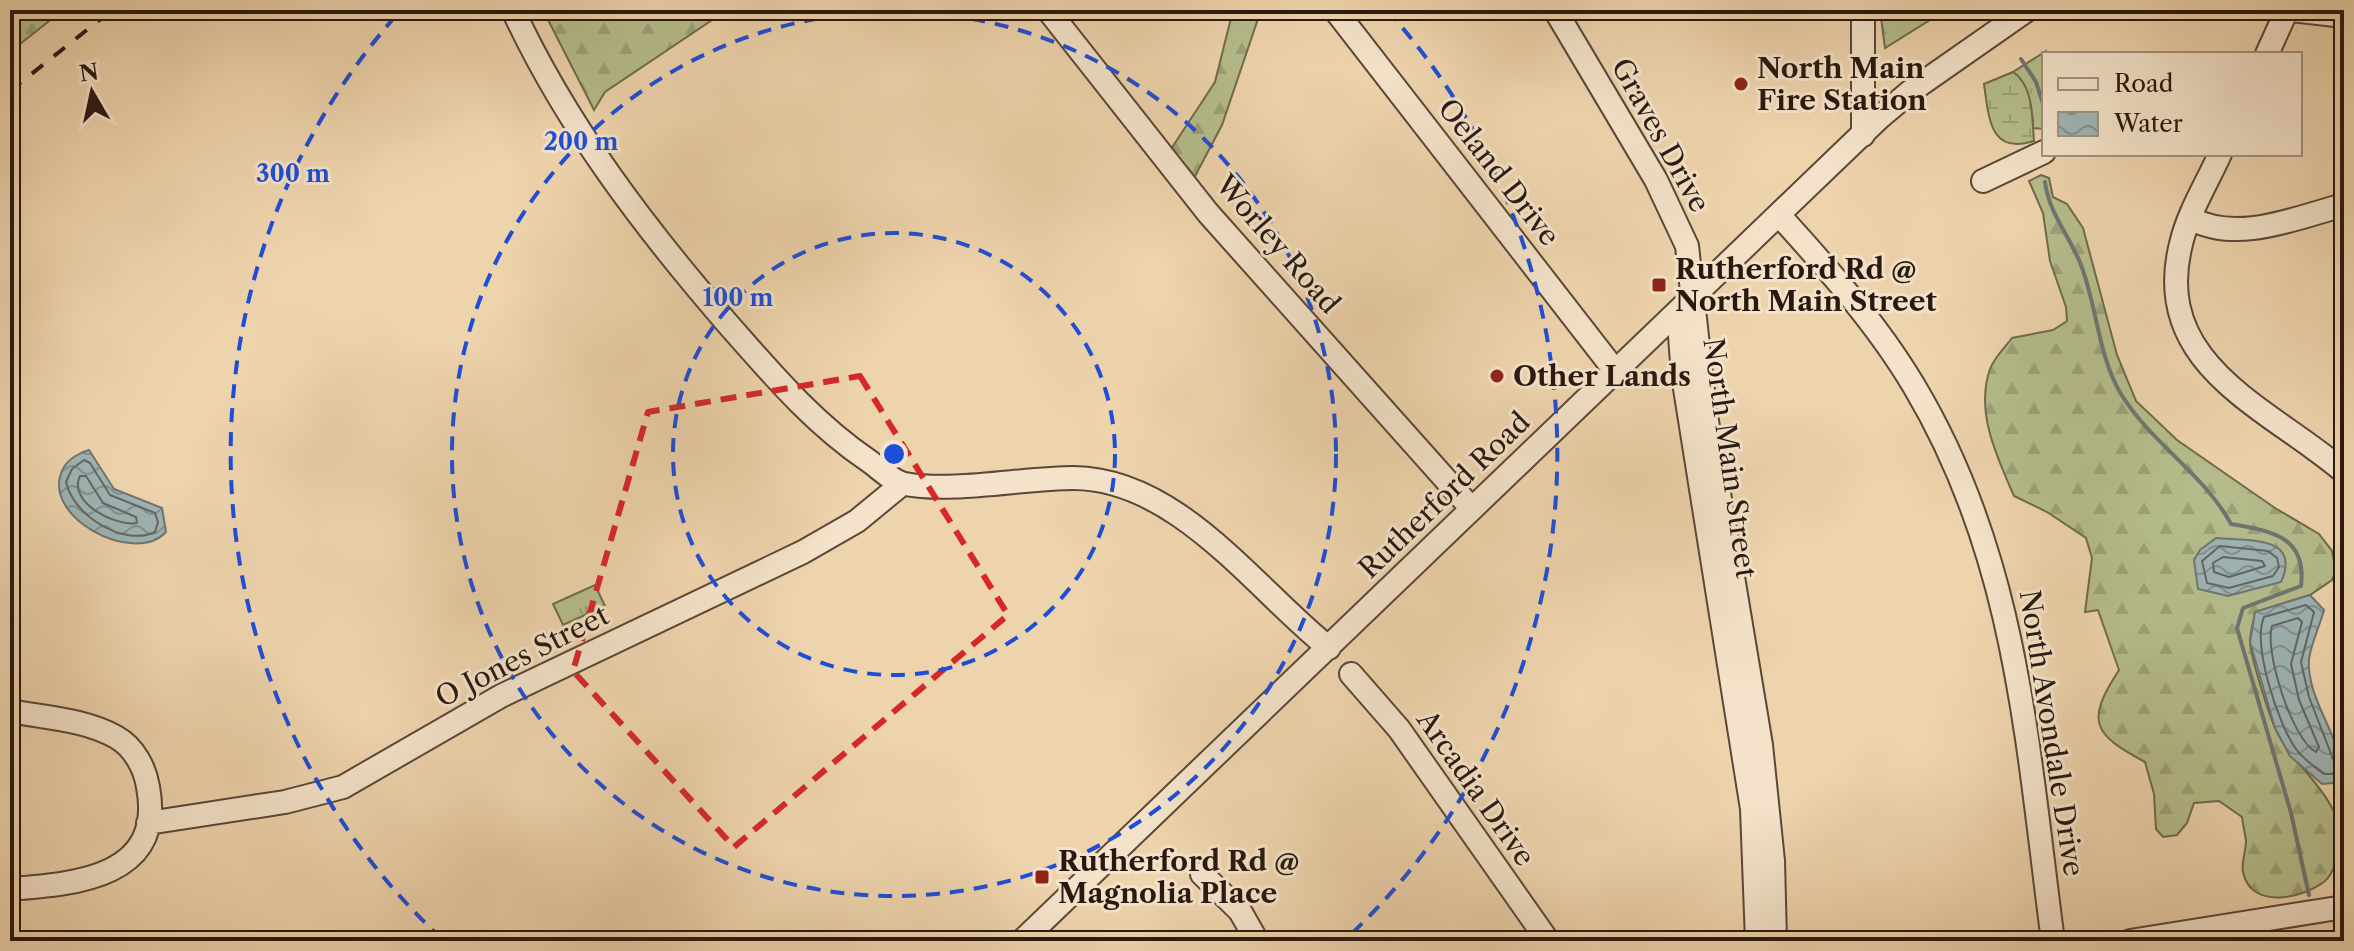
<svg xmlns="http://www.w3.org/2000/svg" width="2354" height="951" font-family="'Libre Caslon Text',serif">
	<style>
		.grass { fill: url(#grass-tufts); stroke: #706a4e; stroke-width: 2 }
		.forest { fill: url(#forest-firs); stroke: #706a4e; stroke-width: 2 }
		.wetland { fill: url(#wetland-marsh); stroke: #706a4e; stroke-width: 2 }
		.water { fill: url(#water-waves); stroke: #6f7673; stroke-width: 2 }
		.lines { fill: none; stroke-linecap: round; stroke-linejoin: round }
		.shore { stroke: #646663; stroke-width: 2 }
		.stream { stroke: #6f7673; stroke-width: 4 }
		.minor-casing { stroke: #5a4738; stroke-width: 26 }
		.minor { stroke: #f4e3ca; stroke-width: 22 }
		.rail { stroke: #291811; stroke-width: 4; stroke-dasharray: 14 14; stroke-linecap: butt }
		.marked { fill: none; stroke: #d62828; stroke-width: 6; stroke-dasharray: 16 10; stroke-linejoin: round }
		.ring { fill: none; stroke: #1d4ed8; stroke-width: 4; stroke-dasharray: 14 10 }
		.poi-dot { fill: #8f2418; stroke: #f4e3ca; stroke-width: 3 }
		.labels { text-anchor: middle; stroke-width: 6; stroke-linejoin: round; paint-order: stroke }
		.poi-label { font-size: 28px; font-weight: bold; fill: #291811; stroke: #f4e3ca; text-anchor: start }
		.street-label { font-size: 28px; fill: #291811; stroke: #f4e3ca }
		.centre { fill: #1d4ed8; stroke: #f4e3ca; stroke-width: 4 }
		.ring-label { font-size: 24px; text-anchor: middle; font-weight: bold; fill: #1d4ed8; stroke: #f4e3ca; stroke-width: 6; stroke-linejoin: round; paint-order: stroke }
	</style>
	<defs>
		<pattern id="grass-tufts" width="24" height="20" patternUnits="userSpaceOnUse" patternTransform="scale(2)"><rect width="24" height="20" fill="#b6bd8c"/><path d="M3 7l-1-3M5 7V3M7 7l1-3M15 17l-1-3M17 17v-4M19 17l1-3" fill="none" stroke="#9ca278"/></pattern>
		<pattern id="forest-firs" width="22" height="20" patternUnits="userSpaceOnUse" patternTransform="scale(2)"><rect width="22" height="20" fill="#b6bd8c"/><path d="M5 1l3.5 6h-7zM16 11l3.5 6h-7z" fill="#9ca278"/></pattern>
		<pattern id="wetland-marsh" width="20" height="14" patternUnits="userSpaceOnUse" patternTransform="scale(2)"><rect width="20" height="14" fill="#b6bd8c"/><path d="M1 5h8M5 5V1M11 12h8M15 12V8" fill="none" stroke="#9ca278"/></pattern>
		<pattern id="water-waves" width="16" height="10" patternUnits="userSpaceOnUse" patternTransform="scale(2)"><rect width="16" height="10" fill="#9eb5b5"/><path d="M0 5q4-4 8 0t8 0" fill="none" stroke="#819292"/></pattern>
	</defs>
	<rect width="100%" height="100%" fill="#eed4ad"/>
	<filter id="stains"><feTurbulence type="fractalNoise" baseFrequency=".0025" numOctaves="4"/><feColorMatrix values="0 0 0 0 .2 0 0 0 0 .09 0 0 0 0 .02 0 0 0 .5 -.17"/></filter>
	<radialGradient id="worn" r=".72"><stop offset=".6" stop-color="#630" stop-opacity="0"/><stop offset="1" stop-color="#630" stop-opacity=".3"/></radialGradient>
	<path class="grass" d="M 2046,51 L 2044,129 L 2033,128 C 2033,111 2027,81 2013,72 Z
		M 595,585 L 605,606 L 563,625 L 553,604 Z"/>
	<path class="forest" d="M 10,10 L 63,10 L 10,52 Z
		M 543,10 L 727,10 L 605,92 L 594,110 Z
		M 1233,10 L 1261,10 L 1222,125 L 1193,180 L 1171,149 L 1215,82 Z
		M 1880,10 L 1946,10 L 1885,48 Z
		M 2041,175 L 2049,178 L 2053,197 L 2067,204 L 2083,228 L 2117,355 L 2136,401 L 2177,440 L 2275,508 L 2319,534 L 2332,551 L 2336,571 L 2332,580 L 2310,595 L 2255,612 C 2254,621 2250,632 2250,642 C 2251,658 2269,715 2276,730 C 2297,774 2354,803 2337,860 C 2334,867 2331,876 2325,881 C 2304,898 2251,911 2243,872 C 2241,863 2246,851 2246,841 C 2245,833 2243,825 2242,817 L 2219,801 L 2194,803 L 2187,823 L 2177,835 L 2163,837 L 2156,829 L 2154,794 L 2145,762 C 2093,734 2085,722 2119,670 L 2098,610 L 2085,612 L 2092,558 L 2086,538 L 2047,512 L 2014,496 C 1997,457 1975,412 1990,369 C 1994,358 2005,347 2012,338 L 2053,330 L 2067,321 L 2066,307 L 2050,261 L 2043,213 L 2029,181 Z"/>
	<path class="wetland" d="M 2013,72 C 2034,86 2032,119 2034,141 C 1990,155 1989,119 1984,84 Z"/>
	<path class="water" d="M 89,450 L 114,489 L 162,508 L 166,532 C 134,567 36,515 64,467 C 69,459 80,452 89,450 Z
		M 2216,538 C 2248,541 2302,535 2281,582 L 2228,596 L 2198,589 L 2194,560 L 2200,550 Z
		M 2310,595 L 2324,610 C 2320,625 2311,644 2309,659 C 2306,701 2344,739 2344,782 L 2322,784 L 2290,756 L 2275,728 L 2250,642 L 2255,612 Z"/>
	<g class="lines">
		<path class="shore" d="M 84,460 L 90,463 L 110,495 L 155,513 L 158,522 L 155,532 C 123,547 73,515 66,482 L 72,469 Z
			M 80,476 L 86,476 L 103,503 L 136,517 L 137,523 C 117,527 67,503 80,476 Z
			M 2220,546 L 2268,551 L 2277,558 L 2279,567 L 2273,576 L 2229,588 L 2207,583 L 2202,561 Z
			M 2223,557 L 2262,561 L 2265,566 L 2229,577 L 2214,572 L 2213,563 Z
			M 2298,618 L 2302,622 L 2291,664 L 2299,700 L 2319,747 L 2316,752 C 2292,740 2264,650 2272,626 Z
			M 2344,765 L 2333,759 L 2309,697 L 2301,662 L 2314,612 L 2306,605 L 2264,617 C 2252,645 2278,724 2296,749 C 2303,759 2315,767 2324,774 L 2344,774"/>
		<path class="stream" d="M 2021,59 L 2036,82 L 2044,107
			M 2045,182 C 2049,214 2070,236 2081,265 C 2097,306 2098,356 2121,394 C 2151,443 2204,474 2231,524 C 2271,531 2307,536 2301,586 L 2243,608 L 2237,628 L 2291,813 L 2309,895"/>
		<g class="minor-casing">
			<path id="minor" d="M 513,10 C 566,125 645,228 727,323 C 772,374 813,423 869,461 C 879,468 893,482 905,484 C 952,493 1024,478 1074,478 C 1178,479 1255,589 1329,648
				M 1048,10 L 1208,213 L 1472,509
				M 1335,10 L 1616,372
				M 1555,10 L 1656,180 L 1687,246 L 1705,409 L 1761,745 L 1773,861 L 1775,941
				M 2292,10 L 2344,16
				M 2267,54 L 2287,10
				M 1863,135 L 1863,10
				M 2220,154 C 2207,183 2188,213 2181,244 C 2150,366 2270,408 2344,472
				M 1983,181 L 2044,152
				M 1779,215 C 1828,269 1877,324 1914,386 C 2018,560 2027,746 2053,941
				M 2190,218 C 2237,244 2295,218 2344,205
				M 1689,302 L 1680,336 L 1683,376 L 1752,809 L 1757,941
				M 1351,674 L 1399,729 L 1548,941
				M 10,711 C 46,718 84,719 116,737 C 134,747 145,768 148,787 C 165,878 75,884 10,889
				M 148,823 L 285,802 L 343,787 L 501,696 L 803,552 L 857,521 L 902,484
				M 1202,874 L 1240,911 L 1257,941
				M 1022,941 L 1879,118 L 1911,91 L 2027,10
				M 2130,941 L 2344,907"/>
		</g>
		<use href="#minor" class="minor"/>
		<path class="rail" d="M 10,91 L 112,10"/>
	</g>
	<path class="marked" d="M 860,376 L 1008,615 L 734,847 L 573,671 L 648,412 Z"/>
	<g class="ring">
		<circle cx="894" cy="454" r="221"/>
		<circle cx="894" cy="454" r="442"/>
		<path d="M442 939A663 663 0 0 1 401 10M1387 10A663 663 0 0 1 1346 939"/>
	</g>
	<g class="poi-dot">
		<circle cx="1741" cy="84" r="8"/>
		<rect x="1651" y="277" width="16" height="16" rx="4"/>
		<circle cx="1497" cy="376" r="8"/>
		<rect x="1034" y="869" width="16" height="16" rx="4"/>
	</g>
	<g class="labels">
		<g class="poi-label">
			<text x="1757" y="78">North Main<tspan x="1757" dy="32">Fire Station</tspan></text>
			<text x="1675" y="279">Rutherford Rd @<tspan x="1675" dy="32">North Main Street</tspan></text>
			<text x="1513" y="386">Other Lands</text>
			<text x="1058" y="871">Rutherford Rd @<tspan x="1058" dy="32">Magnolia Place</tspan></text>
		</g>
		<g class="street-label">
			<text transform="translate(1661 135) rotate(61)" y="10">Graves Drive</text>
			<text transform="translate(1499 172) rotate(52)" y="10">Oeland Drive</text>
			<text transform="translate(1278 244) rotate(49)" y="10">Worley Road</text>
			<text transform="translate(1730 458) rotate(82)" y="10">North Main Street</text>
			<text transform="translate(1444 495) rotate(-44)" y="10">Rutherford Road</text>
			<text transform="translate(522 656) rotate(-27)" y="10">O Jones Street</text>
			<text transform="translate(2052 733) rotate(81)" y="10">North Avondale Drive</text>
			<text transform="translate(1476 788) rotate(55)" y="10">Arcadia Drive</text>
		</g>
	</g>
	<circle cx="894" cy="454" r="12" class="centre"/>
	<g class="ring-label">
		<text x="581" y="150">200 m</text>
		<text x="293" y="182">300 m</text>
		<text x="738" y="306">100 m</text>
	</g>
	<rect width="2354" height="951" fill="none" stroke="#eed4ad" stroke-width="40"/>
	<rect x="12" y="12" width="2330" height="927" fill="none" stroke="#291811" stroke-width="4"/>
	<rect x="20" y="20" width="2314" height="911" fill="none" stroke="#291811" stroke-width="2"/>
	<rect x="2042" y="52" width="260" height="104" fill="#f4e3ca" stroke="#a39280" stroke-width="2"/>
	<rect x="2058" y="78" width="40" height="12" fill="#f4e3ca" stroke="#a39280" stroke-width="2"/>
	<text x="2114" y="92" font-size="24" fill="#291811">Road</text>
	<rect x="2058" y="112" width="40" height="24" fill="url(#water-waves)" stroke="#a39280" stroke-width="2"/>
	<text x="2114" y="132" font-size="24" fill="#291811">Water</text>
	<g transform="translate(92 92) rotate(351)" stroke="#f4e3ca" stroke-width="6" paint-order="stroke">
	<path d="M0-6L14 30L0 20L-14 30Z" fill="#291811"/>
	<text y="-12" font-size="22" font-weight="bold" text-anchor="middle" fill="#291811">N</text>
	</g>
	<rect width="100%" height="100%" filter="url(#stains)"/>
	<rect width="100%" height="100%" fill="url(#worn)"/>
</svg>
